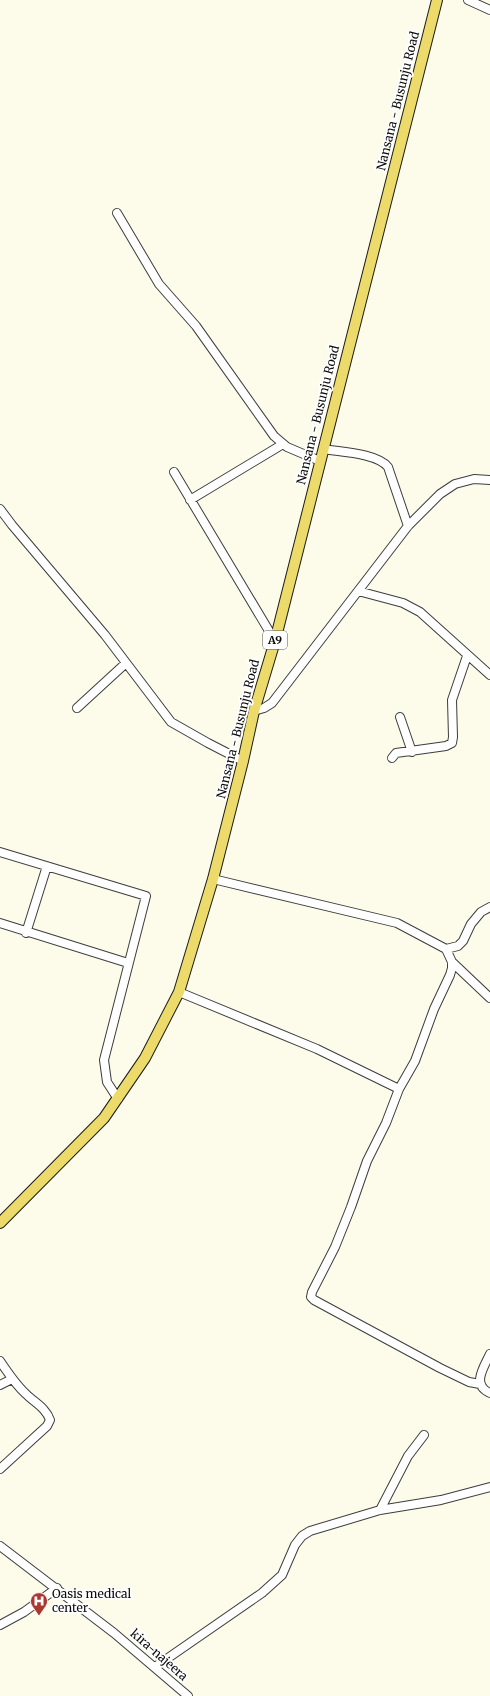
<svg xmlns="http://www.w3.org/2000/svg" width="490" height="1696" font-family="Merriweather,serif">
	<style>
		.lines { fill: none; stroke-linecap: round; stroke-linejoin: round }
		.minor-casing { stroke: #3d3d3d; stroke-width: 10 }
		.major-casing { stroke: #1b1b1b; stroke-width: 12 }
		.minor { stroke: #fff; stroke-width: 8 }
		.major { stroke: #ecda6a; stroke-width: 10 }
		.labels { text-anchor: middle; stroke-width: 4; stroke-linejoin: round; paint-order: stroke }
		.shield { fill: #fff; stroke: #545454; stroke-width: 1 }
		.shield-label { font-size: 11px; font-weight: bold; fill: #0a0a0a }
		.street-label { font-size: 12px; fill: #0a0a0a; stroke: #fff }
		.poi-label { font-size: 12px; fill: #0a0a0a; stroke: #fff; text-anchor: start }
	</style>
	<rect width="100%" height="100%" fill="#fdfbe9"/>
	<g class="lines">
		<g class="minor-casing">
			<path id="minor" d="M 468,0 L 490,10
				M 117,213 L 159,284 L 196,326 L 274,436 L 287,447 L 320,461
				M 323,449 C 340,452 377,453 388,467 L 408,526
				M 174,472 L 275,641
				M 190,500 L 283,444
				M 0,509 L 12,525 L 105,635 L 171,722 L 208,743 L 243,761
				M 358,591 L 403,603 L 420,612 L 490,675
				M 77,708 L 126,663
				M 254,711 L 264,708 L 272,703 L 408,526 L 440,494 L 455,484 L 474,479 L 490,480
				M 400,717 L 412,752
				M 392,758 L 396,753 L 446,746 L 452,743 L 453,737 L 452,700 L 467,656
				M 0,852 L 146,896 L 104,1060 L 107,1082 L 118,1099
				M 213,879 L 397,923 L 446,949 L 458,946 L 463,941 L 471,924 L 481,912 L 490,907
				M 0,923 L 128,963
				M 26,933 L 47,866
				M 446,949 L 452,962 L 452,968 L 450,975 L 434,1009 L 415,1061 L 399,1089 L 386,1123 L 367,1161 L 351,1207 L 335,1247 L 312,1292 L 311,1297 L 314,1300 L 440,1368 L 469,1382 L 480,1384
				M 452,962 L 490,998
				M 179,992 L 317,1049 L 399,1089
				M 490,1354 C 484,1367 471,1385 490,1393
				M 0,1361 C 8,1373 16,1385 26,1394 C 35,1403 46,1408 50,1420 L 47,1426 L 0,1469
				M 0,1385 L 12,1379
				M 380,1510 L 408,1456 L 424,1435
				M 0,1546 L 114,1633 L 188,1696
				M 0,1625 L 24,1612 L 57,1588
				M 155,1667 L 262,1593 L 282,1575 L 295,1545 L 302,1536 L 310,1531 L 380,1510 L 441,1500 L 490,1487"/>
		</g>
		<g class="major-casing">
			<path id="major" d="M 0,1223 L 104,1118 L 145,1058 L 179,992 L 213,879 L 243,761 L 254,711 L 275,641 L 437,0"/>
		</g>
		<use href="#minor" class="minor"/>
		<use href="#major" class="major"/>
	</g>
	<defs>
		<g id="hospital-pin" transform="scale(0.9)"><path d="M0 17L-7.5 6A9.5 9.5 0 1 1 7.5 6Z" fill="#ac3730" stroke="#fff"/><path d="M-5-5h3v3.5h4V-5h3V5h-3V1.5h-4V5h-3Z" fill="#fff"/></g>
	</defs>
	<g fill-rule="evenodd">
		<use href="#hospital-pin" x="39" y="1601"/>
	</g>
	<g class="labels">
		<rect class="shield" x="263" y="631" width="24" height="18" rx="3"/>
		<g class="shield-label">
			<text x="275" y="644">A9</text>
		</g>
		<g class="street-label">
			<text transform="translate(398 101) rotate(-76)" y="4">Nansana - Busunju Road</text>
			<text transform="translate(318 415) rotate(-76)" y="4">Nansana - Busunju Road</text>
			<text transform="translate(238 729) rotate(-76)" y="4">Nansana - Busunju Road</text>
			<text transform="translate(159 1655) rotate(41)" y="4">kira-najeera</text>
		</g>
		<g class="poi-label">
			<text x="52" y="1598">Oasis medical<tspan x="52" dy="14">center</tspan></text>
		</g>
	</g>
</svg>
